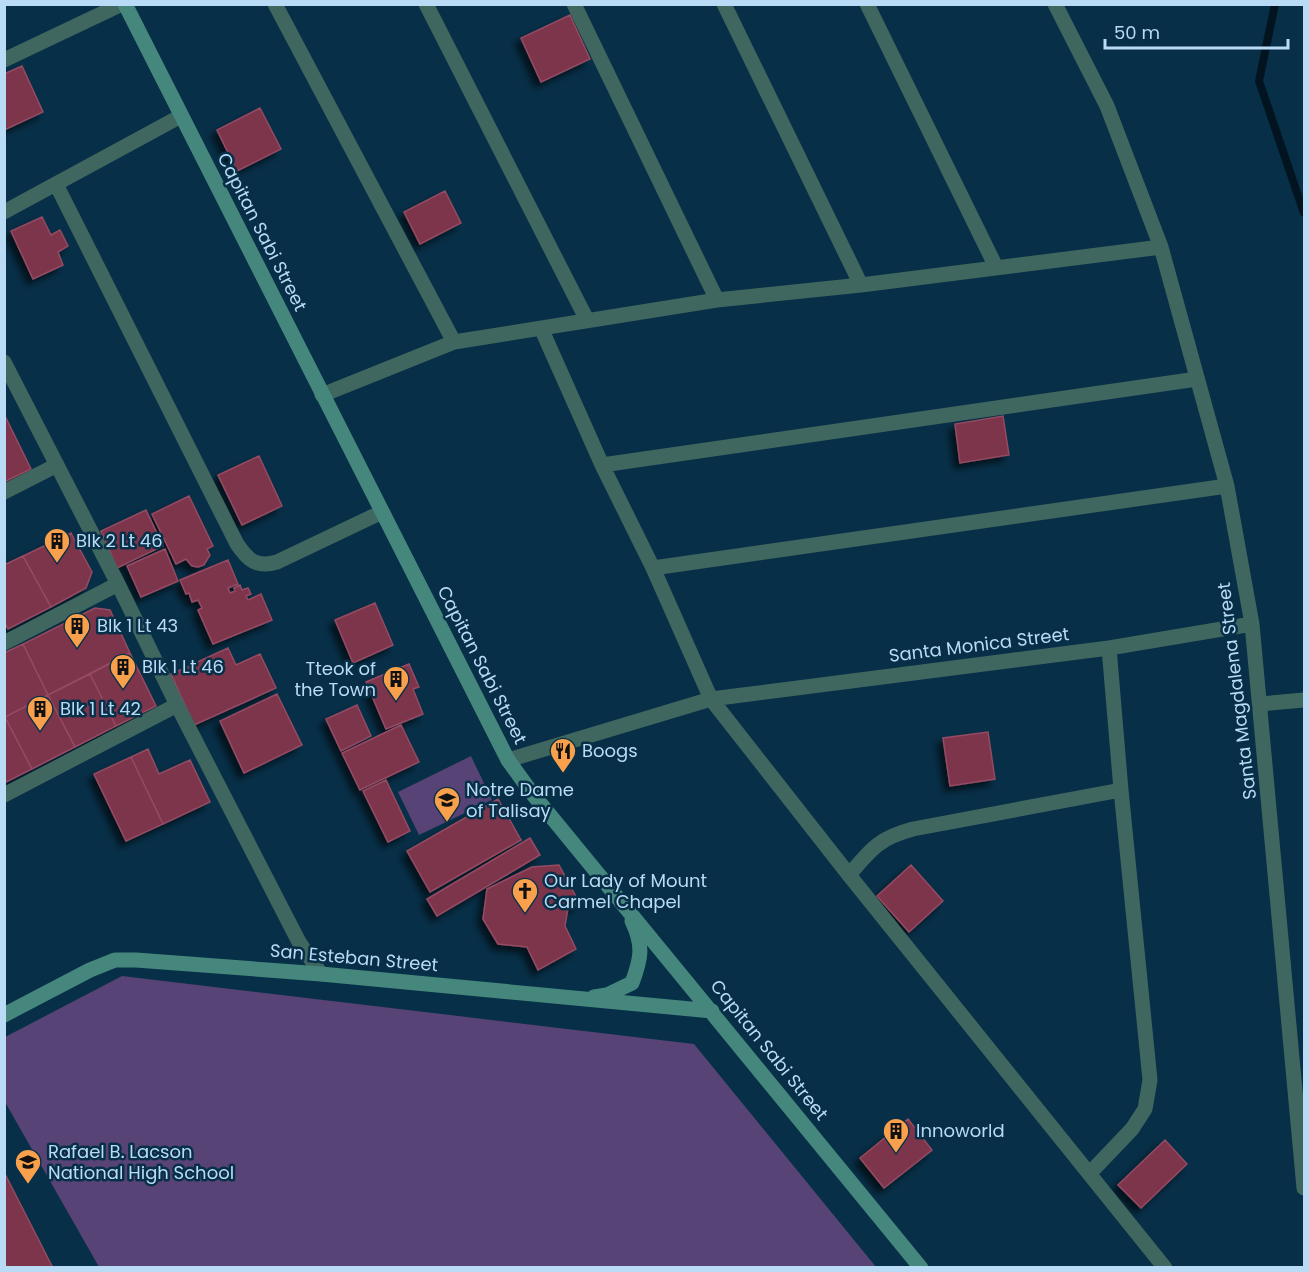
<svg xmlns="http://www.w3.org/2000/svg" width="1309" height="1272" font-family="Poppins,sans-serif">
	<style>
		.green { fill: #574375 }
		.lines { fill: none; stroke-linecap: round; stroke-linejoin: round }
		.stream { stroke: #031421; stroke-width: 8 }
		.building { fill: #7c344c; stroke: #954b62; stroke-width: 1.5; filter: url(#shadow) }
		.street { stroke: #3f665f; stroke-width: 15 }
		.secondary { stroke: #45877c; stroke-width: 15 }
		.labels { text-anchor: middle; stroke-width: 5; stroke-linejoin: round; paint-order: stroke }
		.street-label { font-size: 18px; fill: #b9dbf5; stroke: #072f47 }
		.poi-label { font-size: 18px; fill: #b9dbf5; stroke: #072f47; text-anchor: start }
	</style>
	<defs>
		<filter id="shadow"><feDropShadow dx="-5.5" dy="5.5" stdDeviation="3" flood-color="#0009"/></filter>
	</defs>
	<rect width="100%" height="100%" fill="#072f47"/>
	<path class="green" d="M 471,756 L 492,800 L 419,835 L 398,792 Z
		M 122,976 L 694,1044 L 876,1267 L 99,1267 L 5,1102 L 5,1037 Z"/>
	<g class="lines">
		<path class="stream" d="M 1275,4 L 1259,81 L 1304,213"/>
	</g>
	<path class="building" d="M 570,15 L 590,59 L 541,82 L 521,38 Z
		M 22,66 L 43,112 L 4,130 L 4,74 Z
		M 260,108 L 281,149 L 237,171 L 217,130 Z
		M 445,191 L 461,223 L 420,244 L 404,212 Z
		M 42,217 L 51,235 L 60,230 L 68,246 L 58,252 L 63,265 L 33,279 L 11,231 Z
		M 5,416 L 31,469 L 4,482 L 4,416 Z
		M 1003,416 L 1009,455 L 960,463 L 955,424 Z
		M 259,456 L 282,506 L 242,525 L 218,475 Z
		M 189,496 L 213,546 L 207,549 L 210,555 L 204,565 L 198,567 L 192,566 L 186,559 L 176,564 L 152,514 Z
		M 146,510 L 163,546 L 117,568 L 101,531 Z
		M 71,533 L 92,572 L 86,588 L 51,607 L 23,556 Z
		M 165,549 L 178,581 L 141,597 L 127,566 Z
		M 23,556 L 51,607 L 8,629 L 4,621 L 4,565 Z
		M 228,560 L 238,584 L 228,588 L 230,593 L 235,591 L 234,588 L 240,585 L 242,590 L 248,588 L 251,594 L 246,596 L 248,600 L 261,594 L 272,620 L 213,644 L 198,610 L 202,608 L 198,600 L 192,602 L 189,593 L 186,594 L 180,580 Z
		M 375,603 L 393,645 L 353,663 L 335,620 Z
		M 95,608 L 110,610 L 130,653 L 48,695 L 23,644 Z
		M 23,644 L 48,695 L 5,717 L 4,653 Z
		M 228,648 L 236,665 L 260,654 L 276,688 L 194,725 L 171,674 Z
		M 130,653 L 156,706 L 116,726 L 90,674 Z
		M 409,664 L 419,687 L 413,689 L 423,714 L 386,729 L 366,682 Z
		M 90,674 L 116,726 L 75,747 L 48,695 Z
		M 277,694 L 302,745 L 244,773 L 220,721 Z
		M 48,695 L 75,747 L 32,769 L 5,717 Z
		M 357,705 L 371,736 L 341,751 L 326,719 Z
		M 5,717 L 32,769 L 4,783 L 4,717 Z
		M 401,725 L 419,762 L 360,790 L 342,753 Z
		M 988,732 L 995,779 L 950,786 L 943,738 Z
		M 148,749 L 159,774 L 190,760 L 210,802 L 163,824 L 131,757 Z
		M 131,757 L 163,824 L 126,841 L 94,774 Z
		M 386,780 L 410,831 L 388,842 L 363,791 Z
		M 498,799 L 521,840 L 430,892 L 407,851 Z
		M 530,838 L 540,855 L 437,916 L 427,899 Z
		M 559,865 L 580,904 L 568,908 L 565,926 L 576,949 L 538,970 L 527,947 L 498,944 L 483,919 L 487,889 L 532,867 Z
		M 911,865 L 943,901 L 909,932 L 877,896 Z
		M 908,1119 L 932,1150 L 884,1188 L 860,1158 Z
		M 1165,1140 L 1187,1164 L 1141,1208 L 1118,1185 Z
		M 4,1172 L 52,1266 L 50,1268 L 4,1268 Z"/>
	<g class="lines">
		<path class="street" d="M 275,4 L 454,342
			M 426,4 L 587,320
			M 574,4 L 717,300
			M 724,4 L 861,285
			M 867,4 L 996,267
			M 1055,4 L 1107,106 L 1161,247 L 1227,486 L 1252,624 L 1304,1188
			M 4,60 L 122,4
			M 56,184 L 237,544 C 248,560 256,568 277,562 L 382,512
			M 4,212 L 181,116
			M 541,328 L 602,465 L 653,568 L 711,699 L 849,875 L 1165,1268
			M 4,362 L 118,584 L 177,705 L 299,942 L 321,974
			M 322,395 L 454,342 L 717,300 L 861,285 L 1161,247
			M 602,465 L 1197,379
			M 4,492 L 57,465
			M 653,568 L 1227,486
			M 4,643 L 118,584
			M 1260,704 L 1304,700
			M 508,760 L 711,699 L 1109,648 L 1252,624
			M 4,795 L 177,705
			M 849,875 C 871,849 879,838 913,829 L 1121,790
			M 1090,1173 L 1132,1129 L 1145,1109 L 1150,1080 L 1121,790 L 1109,648"/>
		<path class="secondary" d="M 125,4 L 508,760 L 531,792 L 921,1268
			M 594,997 L 607,995 L 632,983 C 641,959 644,946 632,921
			M 4,1015 L 90,970 L 115,960 L 136,960 L 321,974 L 712,1011"/>
	</g>
	<defs>
		<g id="building-pin" transform="scale(1.35)"><path d="M0 17L-7.5 6A9.5 9.5 0 1 1 7.5 6Z" fill="#f8a04b" stroke="#072f47"/><path d="M-4-6H4V6H1V3H-1V6H-4ZM-2.5-4.3h1.7v1.8h-1.7ZM.8-4.3h1.7v1.8H.8ZM-2.5-1h1.7V.8h-1.7ZM.8-1h1.7V.8H.8Z" fill="#111"/></g>
		<g id="restaurant-pin" transform="scale(1.35)"><path d="M0 17L-7.5 6A9.5 9.5 0 1 1 7.5 6Z" fill="#f8a04b" stroke="#072f47"/><path d="M-5-6h1v4h1v-4h1v4h1v-4h1v5L-1.5 .5V6h-2V.5L-5-1ZM5-6V6H3V1.5H1.5Q1.5-4 5-6Z" fill="#111"/></g>
		<g id="school-pin" transform="scale(1.35)"><path d="M0 17L-7.5 6A9.5 9.5 0 1 1 7.5 6Z" fill="#f8a04b" stroke="#072f47"/><path d="M0-5L7-2L0 1L-7-2ZM-4 1L0 2.5L4 1V4Q0 6-4 4Z" fill="#111"/></g>
		<g id="church-pin" transform="scale(1.35)"><path d="M0 17L-7.5 6A9.5 9.5 0 1 1 7.5 6Z" fill="#f8a04b" stroke="#072f47"/><path d="M-1.2-6h2.4v3.5h3.3v2.4h-3.3V6h-2.4V-.1h-3.3v-2.4h3.3Z" fill="#111"/></g>
	</defs>
	<g fill-rule="evenodd">
		<use href="#building-pin" x="57" y="541"/>
		<use href="#building-pin" x="77" y="626"/>
		<use href="#building-pin" x="123" y="667"/>
		<use href="#building-pin" x="396" y="679"/>
		<use href="#building-pin" x="40" y="709"/>
		<use href="#restaurant-pin" x="563" y="751"/>
		<use href="#school-pin" x="447" y="800"/>
		<use href="#church-pin" x="525" y="891"/>
		<use href="#building-pin" x="896" y="1131"/>
		<use href="#school-pin" x="28" y="1162"/>
	</g>
	<g class="labels">
		<g class="street-label">
			<text transform="translate(262 232) rotate(63)" y="6">Capitan Sabi Street</text>
			<text transform="translate(979 645) rotate(-7)" y="6">Santa Monica Street</text>
			<text transform="translate(482 665) rotate(63)" y="6">Capitan Sabi Street</text>
			<text transform="translate(1237 691) rotate(-97)" y="6">Santa Magdalena Street</text>
			<text transform="translate(354 958) rotate(5)" y="6">San Esteban Street</text>
			<text transform="translate(769 1050) rotate(51)" y="6">Capitan Sabi Street</text>
		</g>
		<g class="poi-label">
			<text x="76" y="547">Blk 2 Lt 46</text>
			<text x="97" y="632">Blk 1 Lt 43</text>
			<text x="142" y="673">Blk 1 Lt 46</text>
			<text x="376" y="675" text-anchor="end">Tteok of<tspan x="376" dy="21">the Town</tspan></text>
			<text x="60" y="715">Blk 1 Lt 42</text>
			<text x="582" y="757">Boogs</text>
			<text x="466" y="796">Notre Dame<tspan x="466" dy="21">of Talisay</tspan></text>
			<text x="544" y="887">Our Lady of Mount<tspan x="544" dy="21">Carmel Chapel</tspan></text>
			<text x="916" y="1137">Innoworld</text>
			<text x="48" y="1158">Rafael B. Lacson<tspan x="48" dy="21">National High School</tspan></text>
		</g>
	</g>
	<rect width="1309" height="1272" fill="none" stroke="#b9dbf5" stroke-width="12"/>
	<path d="M1105 39v9h183v-9" fill="none" stroke="#b9dbf5" stroke-width="3"/>
	<text x="1114" y="39" font-size="18" fill="#b9dbf5" stroke="#072f47" stroke-width="4.5" paint-order="stroke">50 m</text>
</svg>
